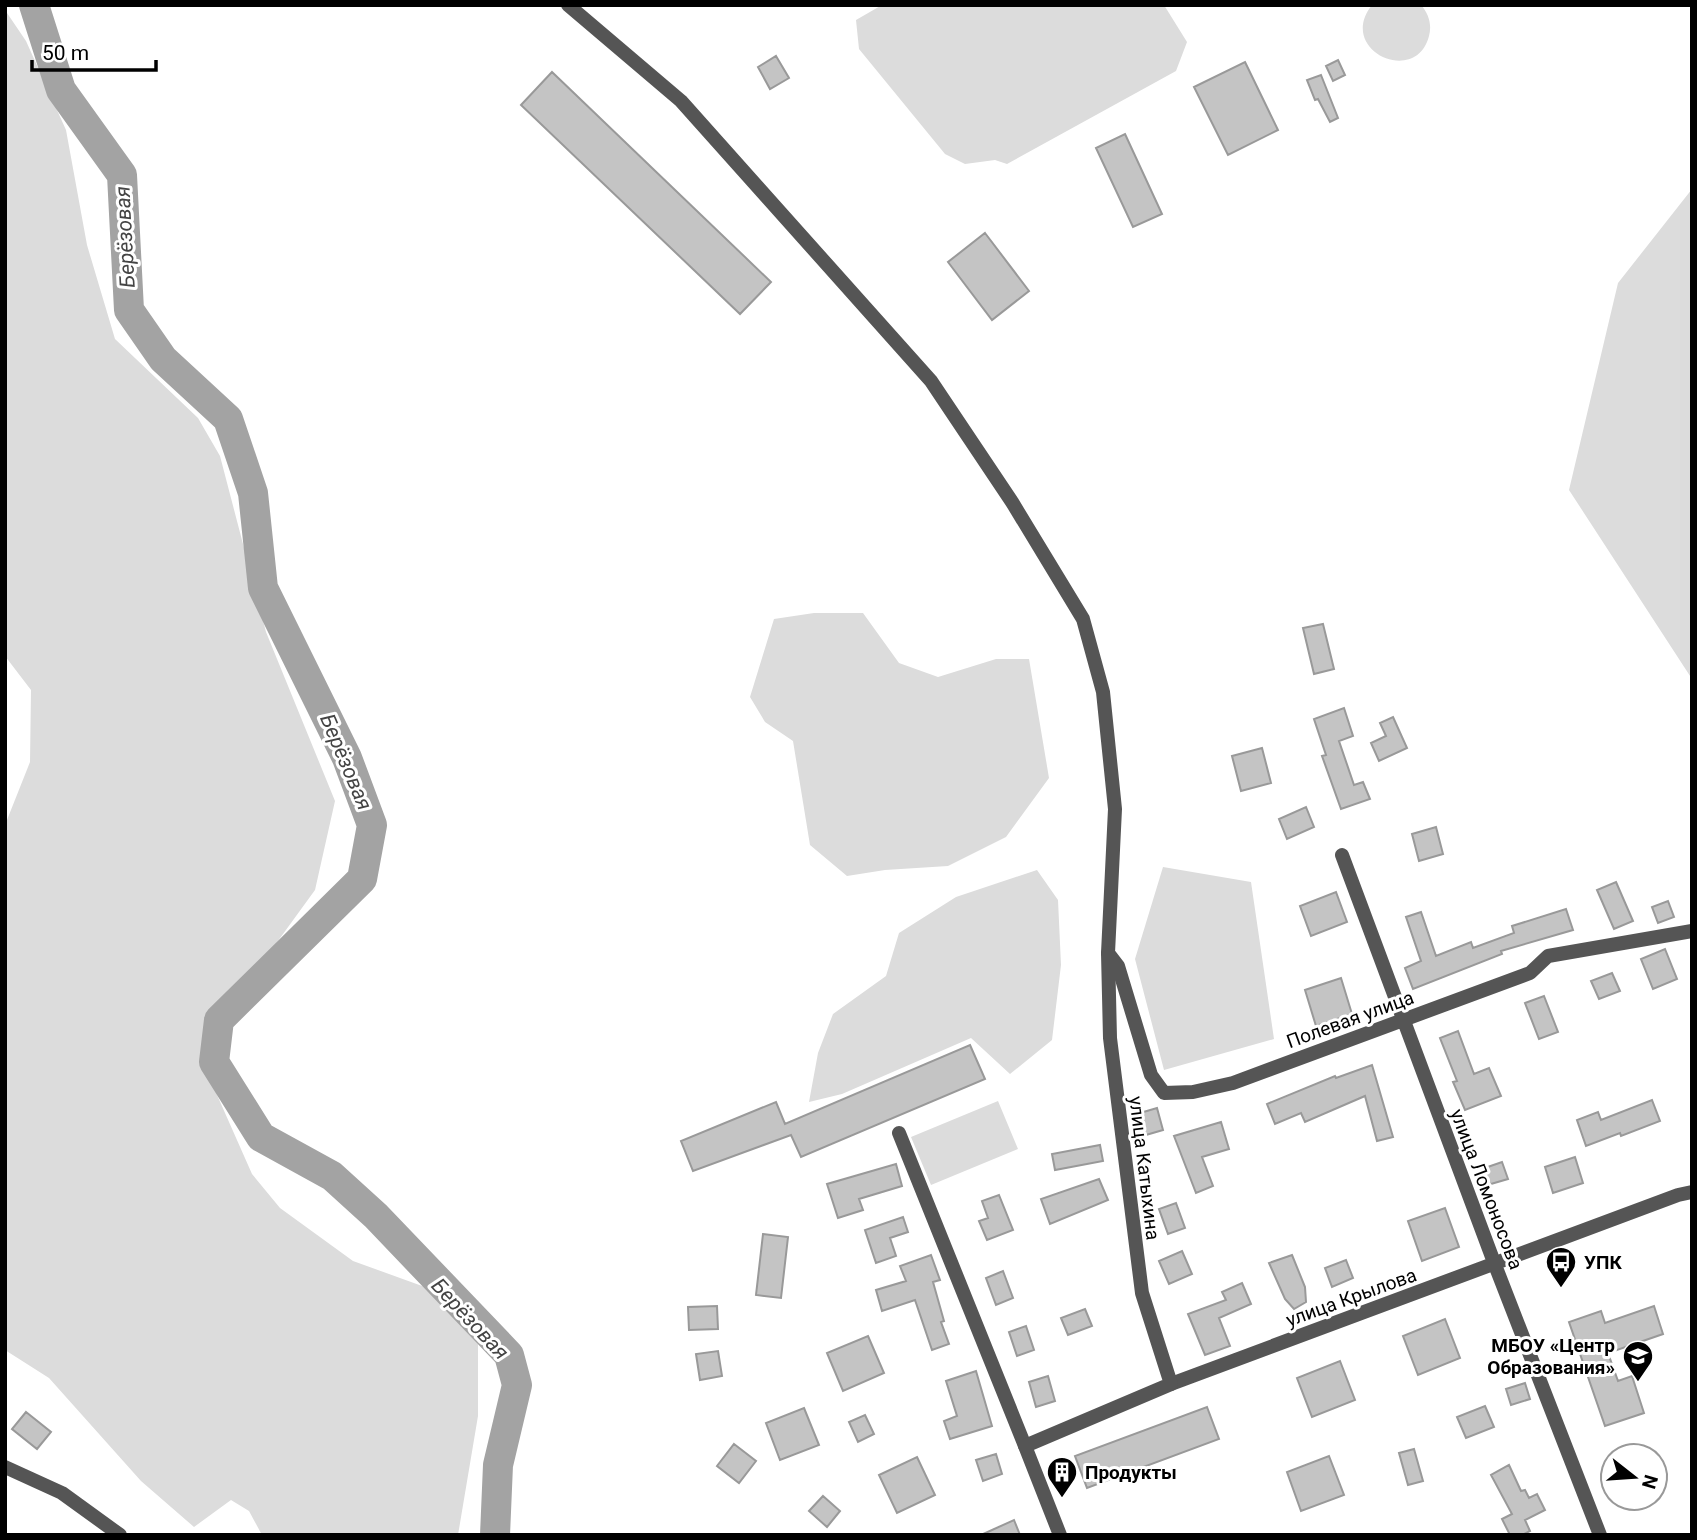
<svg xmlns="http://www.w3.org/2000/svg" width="1697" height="1540" font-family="Roboto,sans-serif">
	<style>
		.green { fill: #dcdcdc }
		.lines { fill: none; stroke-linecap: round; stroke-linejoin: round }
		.river { stroke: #a3a3a3; stroke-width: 30 }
		.building { fill: #c4c4c4; stroke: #999; stroke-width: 2 }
		.minor { stroke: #555; stroke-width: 14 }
		.tertiary { stroke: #555; stroke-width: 14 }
		.labels { text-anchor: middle; stroke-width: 6; stroke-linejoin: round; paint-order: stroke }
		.street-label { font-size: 19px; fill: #000; stroke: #fff }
		.poi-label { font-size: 19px; font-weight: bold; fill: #000; stroke: #fff; text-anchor: start }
		.water-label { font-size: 21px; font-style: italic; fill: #444; stroke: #fff }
	</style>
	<rect width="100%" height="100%" fill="#fff"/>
	<path class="green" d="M 882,5 L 1164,5 L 1187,42 L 1176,71 L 1007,164 L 995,160 L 965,164 L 945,154 L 859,49 L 856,20 Z
		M 1372,5 L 1421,5 C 1429,14 1432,25 1429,36 C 1416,87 1336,50 1372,5 Z
		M 5,10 L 26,41 L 66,130 L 87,245 L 115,339 L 198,418 L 220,456 L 266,632 L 335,801 L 315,890 L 275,945 L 215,1007 L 203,1048 L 206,1070 L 252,1174 L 280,1208 L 353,1261 L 436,1291 L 478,1344 L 478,1416 L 458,1535 L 262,1535 L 249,1511 L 231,1500 L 194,1527 L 141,1481 L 49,1378 L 5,1350 L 5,825 L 30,762 L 31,690 L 5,656 Z
		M 1692,189 L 1692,679 L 1569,490 L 1618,283 Z
		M 814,613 L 863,613 L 899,663 L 938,677 L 996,659 L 1029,659 L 1049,778 L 1006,837 L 948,866 L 885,870 L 847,876 L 810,845 L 793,741 L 765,722 L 750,697 L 774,619 Z
		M 1163,867 L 1251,882 L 1274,1039 L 1164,1070 L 1135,959 Z
		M 1037,870 L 1058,900 L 1061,965 L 1052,1040 L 1010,1074 L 971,1038 L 842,1094 L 809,1102 L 818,1053 L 833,1014 L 886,976 L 899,933 L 956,897 Z
		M 998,1101 L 1018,1149 L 931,1185 L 911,1137 Z"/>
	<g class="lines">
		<path class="river" d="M 34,5 L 61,90 L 122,175 L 129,310 L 163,359 L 228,419 L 253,493 L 263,588 L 347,758 L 372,825 L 362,879 L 219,1020 L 214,1062 L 261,1137 L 332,1176 L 376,1216 L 509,1355 L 517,1385 L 498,1465 L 495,1535"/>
	</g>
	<path class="building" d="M 776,56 L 789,78 L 770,89 L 758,67 Z
		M 1338,60 L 1345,75 L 1333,81 L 1326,66 Z
		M 1245,62 L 1278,130 L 1228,155 L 1194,87 Z
		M 552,72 L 771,282 L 740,314 L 521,105 Z
		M 1321,75 L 1338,118 L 1330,122 L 1318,99 L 1315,100 L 1307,80 Z
		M 1125,134 L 1162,214 L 1133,227 L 1096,148 Z
		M 985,233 L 1029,291 L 992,320 L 948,262 Z
		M 1323,624 L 1334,669 L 1314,674 L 1303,628 Z
		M 1344,708 L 1353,736 L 1339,741 L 1354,785 L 1363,782 L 1370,799 L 1341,809 L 1322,756 L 1326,755 L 1314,719 Z
		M 1393,717 L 1407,748 L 1379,761 L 1371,743 L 1386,736 L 1380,723 Z
		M 1262,748 L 1271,783 L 1241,791 L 1232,756 Z
		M 1306,807 L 1314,827 L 1287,839 L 1279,819 Z
		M 1436,827 L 1443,854 L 1419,861 L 1412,834 Z
		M 1616,882 L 1633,921 L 1614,929 L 1597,890 Z
		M 1336,892 L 1347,922 L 1311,936 L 1300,906 Z
		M 1668,901 L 1674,917 L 1658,923 L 1652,907 Z
		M 1566,909 L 1573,930 L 1501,951 L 1502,954 L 1413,989 L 1405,968 L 1421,961 L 1406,917 L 1421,912 L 1436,956 L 1471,942 L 1473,948 L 1514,933 L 1512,926 Z
		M 1665,949 L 1677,979 L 1653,989 L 1641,959 Z
		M 1612,973 L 1620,991 L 1599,999 L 1591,981 Z
		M 1341,978 L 1352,1014 L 1316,1026 L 1305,990 Z
		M 1544,996 L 1558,1032 L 1539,1039 L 1525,1003 Z
		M 1458,1031 L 1474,1074 L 1489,1068 L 1501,1096 L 1465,1110 L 1453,1082 L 1457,1081 L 1440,1038 Z
		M 970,1045 L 985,1079 L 801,1157 L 791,1135 L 693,1171 L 681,1141 L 776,1102 L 785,1124 Z
		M 1372,1065 L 1393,1137 L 1377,1141 L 1365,1096 L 1305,1122 L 1301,1113 L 1275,1124 L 1267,1104 L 1335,1076 L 1336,1078 Z
		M 1652,1100 L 1660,1121 L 1621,1136 L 1620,1133 L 1586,1146 L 1577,1120 L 1598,1112 L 1601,1120 Z
		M 1157,1108 L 1163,1130 L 1146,1135 L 1140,1113 Z
		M 1221,1122 L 1229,1149 L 1202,1157 L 1213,1186 L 1196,1193 L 1174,1136 Z
		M 1100,1145 L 1103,1161 L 1055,1170 L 1052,1154 Z
		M 1575,1157 L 1583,1183 L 1553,1193 L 1545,1167 Z
		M 1502,1162 L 1508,1179 L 1484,1186 L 1479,1170 Z
		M 896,1164 L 902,1186 L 859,1199 L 863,1210 L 838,1218 L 827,1184 Z
		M 1099,1179 L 1108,1200 L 1050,1224 L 1041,1199 Z
		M 999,1195 L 1013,1230 L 987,1240 L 979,1221 L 988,1218 L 982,1201 Z
		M 1176,1203 L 1185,1228 L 1168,1234 L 1159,1209 Z
		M 1445,1208 L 1459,1247 L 1422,1261 L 1408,1221 Z
		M 903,1217 L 908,1232 L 890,1238 L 896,1256 L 876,1263 L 865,1230 Z
		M 763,1234 L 788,1237 L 781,1298 L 756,1295 Z
		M 1182,1251 L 1192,1274 L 1169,1284 L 1159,1261 Z
		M 931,1255 L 940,1280 L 933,1282 L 944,1321 L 941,1322 L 949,1344 L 932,1350 L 915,1300 L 882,1311 L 876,1290 L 906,1281 L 900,1266 Z
		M 1292,1255 L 1305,1287 L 1306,1302 L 1294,1309 L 1285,1299 L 1269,1263 Z
		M 1346,1260 L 1353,1278 L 1332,1287 L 1325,1268 Z
		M 1003,1271 L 1013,1298 L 996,1305 L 986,1278 Z
		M 1242,1283 L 1251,1304 L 1219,1318 L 1230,1346 L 1205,1355 L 1188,1314 L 1226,1300 L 1222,1292 Z
		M 717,1306 L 718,1329 L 689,1330 L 688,1307 Z
		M 1654,1306 L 1663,1334 L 1608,1353 L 1618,1381 L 1632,1376 L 1644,1413 L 1605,1426 L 1569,1322 L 1601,1311 L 1605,1323 Z
		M 1085,1309 L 1092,1326 L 1068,1335 L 1061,1318 Z
		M 1445,1319 L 1460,1358 L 1418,1375 L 1403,1336 Z
		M 1026,1326 L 1034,1350 L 1017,1356 L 1009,1332 Z
		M 868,1336 L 884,1373 L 843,1391 L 827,1353 Z
		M 718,1351 L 722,1376 L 700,1380 L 696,1354 Z
		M 1340,1361 L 1355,1400 L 1312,1417 L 1297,1378 Z
		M 976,1371 L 992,1426 L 950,1439 L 944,1421 L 957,1416 L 946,1381 Z
		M 1048,1376 L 1055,1401 L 1036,1407 L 1029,1382 Z
		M 1525,1383 L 1530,1399 L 1511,1405 L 1506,1389 Z
		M 1485,1406 L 1494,1427 L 1466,1438 L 1457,1417 Z
		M 1207,1407 L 1219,1439 L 1087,1488 L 1075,1456 Z
		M 804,1408 L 819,1445 L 780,1460 L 766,1423 Z
		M 26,1412 L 51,1432 L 37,1449 L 12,1429 Z
		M 865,1415 L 874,1434 L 858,1442 L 849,1422 Z
		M 734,1444 L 756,1461 L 739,1483 L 717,1466 Z
		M 1414,1449 L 1423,1481 L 1408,1485 L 1399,1453 Z
		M 996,1454 L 1002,1474 L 983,1481 L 976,1460 Z
		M 1329,1456 L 1344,1495 L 1301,1511 L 1287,1472 Z
		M 917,1457 L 935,1495 L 897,1513 L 879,1475 Z
		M 1509,1465 L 1521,1491 L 1525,1490 L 1529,1498 L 1537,1494 L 1545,1510 L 1525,1520 L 1530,1531 L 1522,1535 L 1510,1535 L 1502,1519 L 1512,1514 L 1491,1475 Z
		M 823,1496 L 840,1511 L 827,1527 L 809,1511 Z
		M 1014,1520 L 1020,1535 L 981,1535 Z"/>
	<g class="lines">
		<path class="minor" d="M 568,5 L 681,101 L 931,381 L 1012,502 L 1083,619 L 1103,692 L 1115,809 L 1108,953 L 1118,966 L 1151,1075 L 1164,1093 L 1193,1092 L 1233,1083 L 1530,973 L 1548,956 L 1692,931
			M 1342,855 L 1495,1265 L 1600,1535
			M 899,1133 L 1025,1446
			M 1171,1384 L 1678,1195 L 1692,1192
			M 5,1467 L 62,1493 L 120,1535"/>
		<path class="tertiary" d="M 1060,1535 L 1025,1446 L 1171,1384 L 1142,1293 L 1110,1038 L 1108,953"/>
	</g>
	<defs>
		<g id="bus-pin" transform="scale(1.575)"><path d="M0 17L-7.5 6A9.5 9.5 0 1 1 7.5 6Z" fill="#000" stroke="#fff"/><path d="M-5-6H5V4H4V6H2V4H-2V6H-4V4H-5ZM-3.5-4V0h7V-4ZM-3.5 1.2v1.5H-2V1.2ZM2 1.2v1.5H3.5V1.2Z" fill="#fff"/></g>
		<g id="university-pin" transform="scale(1.575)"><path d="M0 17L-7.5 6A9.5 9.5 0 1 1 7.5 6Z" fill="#000" stroke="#fff"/><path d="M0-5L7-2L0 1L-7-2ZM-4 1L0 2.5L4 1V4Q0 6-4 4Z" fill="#fff"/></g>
		<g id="building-pin" transform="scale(1.575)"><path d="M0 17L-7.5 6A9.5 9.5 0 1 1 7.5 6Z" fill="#000" stroke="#fff"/><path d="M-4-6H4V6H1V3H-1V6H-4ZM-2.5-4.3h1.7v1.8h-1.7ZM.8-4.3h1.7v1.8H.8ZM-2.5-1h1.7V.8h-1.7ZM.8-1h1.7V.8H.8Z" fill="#fff"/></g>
	</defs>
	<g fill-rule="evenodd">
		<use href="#bus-pin" x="1561" y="1262"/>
		<use href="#university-pin" x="1638" y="1356"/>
		<use href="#building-pin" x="1062" y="1472"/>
	</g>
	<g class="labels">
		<g class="street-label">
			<text transform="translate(1350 1019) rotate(-20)" y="7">Полевая улица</text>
			<text transform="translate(1145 1168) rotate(83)" y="7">улица Катыхина</text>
			<text transform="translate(1487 1189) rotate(69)" y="7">улица Ломоносова</text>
			<text transform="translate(1351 1297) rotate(-20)" y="7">улица Крылова</text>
		</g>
		<g class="poi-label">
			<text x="1584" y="1269">УПК</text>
			<text x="1615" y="1352" text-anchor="end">МБОУ «Центр<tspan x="1615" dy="22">Образования»</tspan></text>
			<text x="1085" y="1479">Продукты</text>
		</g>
		<g class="water-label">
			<text transform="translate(125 237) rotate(-93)" y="7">Берёзовая</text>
			<text transform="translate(346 762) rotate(67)" y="7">Берёзовая</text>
			<text transform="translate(470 1319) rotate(47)" y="7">Берёзовая</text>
		</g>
	</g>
	<rect width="1697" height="1540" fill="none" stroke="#000000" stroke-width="14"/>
	<g transform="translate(1634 1477) rotate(107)"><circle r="33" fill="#ffffff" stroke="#999999" stroke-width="2"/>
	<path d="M0-5L12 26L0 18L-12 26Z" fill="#000000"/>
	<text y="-10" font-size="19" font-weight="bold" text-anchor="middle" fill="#000000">N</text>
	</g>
	<path d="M32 60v10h124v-10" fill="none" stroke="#000000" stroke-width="3.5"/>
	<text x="42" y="60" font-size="21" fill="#000000" stroke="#ffffff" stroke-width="5" paint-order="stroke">50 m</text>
</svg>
